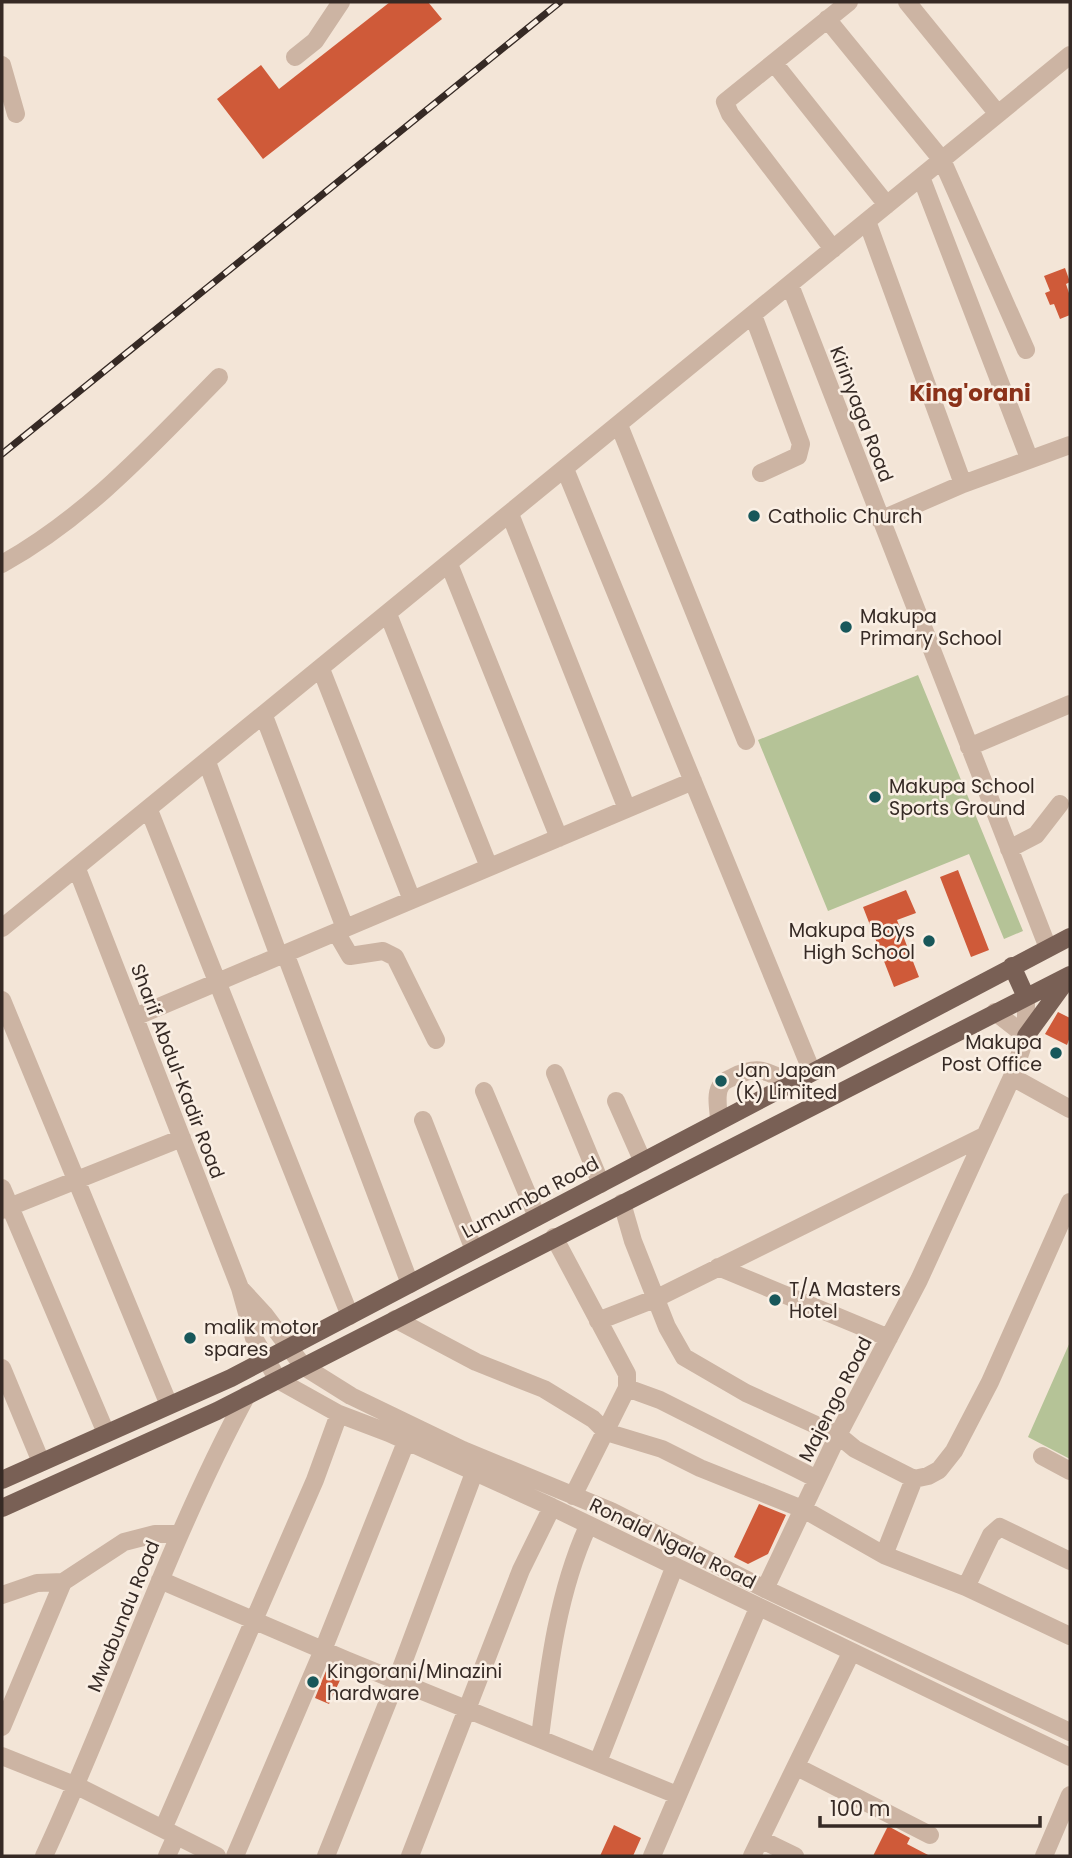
<svg xmlns="http://www.w3.org/2000/svg" width="1072" height="1858" font-family="Poppins,sans-serif">
	<style>
		.green { fill: #b5c397 }
		.building { fill: #cf5a39 }
		.lines { fill: none; stroke-linecap: round; stroke-linejoin: round }
		.minor { stroke: #ccb4a3; stroke-width: 18 }
		.major { stroke: #796055; stroke-width: 18 }
		.rail-casing { stroke: #362a25; stroke-width: 7 }
		.rail { stroke: #faefe4; stroke-width: 4.5; stroke-dasharray: 13; stroke-linecap: butt }
		.poi-dot { fill: #18575a; stroke: #faefe4; stroke-width: 2.5 }
		.labels { text-anchor: middle; stroke-width: 5; stroke-linejoin: round; paint-order: stroke }
		.street-label { font-size: 19px; fill: #362a25; stroke: #faefe4 }
		.poi-label { font-size: 19px; fill: #362a25; stroke: #faefe4; text-anchor: start }
		.quarter-label { font-size: 23px; font-weight: bold; fill: #8a3119; stroke: #faefe4 }
	</style>
	<rect width="100%" height="100%" fill="#f3e5d7"/>
	<path class="green" d="M 918,675 L 1023,931 L 1004,939 L 969,854 L 828,911 L 758,740 Z
		M 1070,1342 L 1070,1459 L 1028,1437 Z"/>
	<path class="building" d="M 390,2 L 428,2 L 442,19 L 263,159 L 217,99 L 261,65 L 279,89 Z
		M 1065,268 L 1070,282 L 1066,284 L 1070,296 L 1070,315 L 1060,319 L 1054,304 L 1050,305 L 1045,293 L 1050,291 L 1044,276 Z
		M 958,870 L 989,950 L 971,957 L 940,877 Z
		M 906,890 L 916,913 L 897,920 L 919,977 L 894,987 L 863,907 Z
		M 1058,1012 L 1070,1018 L 1070,1037 L 1067,1045 L 1045,1034 Z
		M 759,1504 L 786,1515 L 768,1554 L 748,1564 L 734,1557 Z
		M 326,1671 L 341,1678 L 329,1704 L 315,1698 Z
		M 614,1825 L 641,1838 L 633,1856 L 600,1856 Z
		M 888,1826 L 910,1838 L 907,1844 L 930,1856 L 873,1856 Z"/>
	<g class="lines">
		<path class="minor" d="M 907,2 L 998,114
			M 827,19 L 942,160 L 1026,350
			M 295,57 L 315,41 L 341,2
			M 774,63 L 887,205
			M 2,65 L 16,114
			M 921,177 L 1029,458
			M 867,221 L 963,484
			M 833,249 L 730,114 L 725,102 L 849,2
			M 790,285 L 1048,948
			M 753,315 L 801,444 L 798,456 L 761,473
			M 619,425 L 746,741
			M 565,469 L 812,1072
			M 510,514 L 627,809
			M 880,520 L 963,484 L 1070,445
			M 2,564 C 88,516 151,446 219,377
			M 449,564 L 559,838
			M 388,614 L 489,867
			M 321,669 L 412,900
			M 264,716 L 345,928
			M 969,747 L 1070,704
			M 207,762 L 279,956
			M 149,810 L 350,1316
			M 1009,849 L 1036,835 L 1060,804
			M 77,869 L 240,1288 L 254,1338 L 278,1380 L 339,1414 L 389,1433 L 552,1507 L 1070,1757
			M 2,928 L 1070,55
			M 336,932 L 350,956 L 383,951 L 395,957 L 436,1040
			M 285,953 L 410,1284
			M 2,1000 L 169,1405
			M 995,1012 L 1026,1036
			M 135,1017 L 693,781
			M 555,1073 L 601,1184
			M 1012,1077 L 1070,1109
			M 484,1091 L 537,1217
			M 616,1101 L 643,1162
			M 423,1120 L 474,1250
			M 719,1121 C 719,1111 715,1096 720,1087 C 722,1082 728,1079 733,1077 C 757,1065 768,1070 790,1084
			M 2,1188 L 106,1433
			M 622,1203 L 633,1241 L 667,1327 L 684,1357 L 746,1393 L 838,1435 L 855,1449 L 914,1479 L 928,1476 L 939,1470 L 954,1451 L 990,1382 L 1070,1202
			M 2,1210 L 182,1138
			M 554,1237 L 627,1374 L 627,1388 L 573,1496
			M 718,1267 L 889,1338
			M 240,1288 L 264,1314 L 303,1366 L 351,1396 L 463,1450 L 611,1511 L 765,1589 L 1070,1732
			M 395,1319 L 476,1362 L 544,1389 L 593,1419 L 606,1432 L 662,1449 L 700,1468 L 805,1510 L 884,1555 L 966,1587 L 1070,1636
			M 598,1321 L 657,1298 L 982,1137
			M 2,1368 L 41,1462
			M 627,1388 L 660,1400 L 817,1479
			M 1042,1456 L 1070,1471
			M 884,1555 L 914,1479
			M 160,1580 L 346,1660 L 677,1795
			M 966,1587 L 991,1535 L 1000,1527 L 1070,1561
			M 765,1589 L 838,1435 L 919,1280 L 1012,1077 L 1026,1036 L 1026,997
			M 2,1595 L 37,1583 L 63,1582
			M 2,1727 L 63,1582 L 124,1542 L 155,1534 L 180,1534
			M 540,1737 C 549,1665 558,1592 588,1526
			M 2,1756 L 77,1786 L 217,1856
			M 598,1762 L 674,1568
			M 797,1767 L 930,1835
			M 163,1829 L 315,1480 L 339,1414
			M 762,1840 L 795,1856
			M 44,1856 C 115,1704 167,1543 247,1395
			M 167,1856 L 176,1836
			M 235,1856 L 323,1650 L 406,1442
			M 326,1856 L 397,1679 L 474,1473
			M 410,1856 L 521,1570 L 552,1507
			M 652,1856 L 758,1608
			M 752,1856 L 851,1653
			M 1044,1856 L 1070,1795"/>
		<path class="major" d="M 1012,966 L 1026,997
			M 1026,1036 L 1066,981
			M 2,1480 L 231,1378 L 1070,937
			M 2,1508 L 217,1411 L 1070,975"/>
		<g class="rail-casing">
			<path id="rail" d="M 2,454 L 560,2"/>
		</g>
		<use href="#rail" class="rail"/>
	</g>
	<g class="poi-dot">
		<circle cx="754" cy="516" r="7"/>
		<circle cx="846" cy="627" r="7"/>
		<circle cx="875" cy="797" r="7"/>
		<circle cx="929" cy="941" r="7"/>
		<circle cx="1056" cy="1053" r="7"/>
		<circle cx="721" cy="1081" r="7"/>
		<circle cx="775" cy="1300" r="7"/>
		<circle cx="190" cy="1338" r="7"/>
		<circle cx="313" cy="1682" r="7"/>
	</g>
	<g class="labels">
		<g class="street-label">
			<text transform="translate(862 414) rotate(69)" y="7">Kirinyaga Road</text>
			<text transform="translate(178 1071) rotate(69)" y="7">Sharif Abdul-Kadir Road</text>
			<text transform="translate(530 1197) rotate(-28)" y="7">Lumumba Road</text>
			<text transform="translate(835 1399) rotate(-63)" y="7">Majengo Road</text>
			<text transform="translate(673 1543) rotate(26)" y="7">Ronald Ngala Road</text>
			<text transform="translate(123 1616) rotate(-68)" y="7">Mwabundu Road</text>
		</g>
		<g class="poi-label">
			<text x="768" y="523">Catholic Church</text>
			<text x="860" y="623">Makupa<tspan x="860" dy="22">Primary School</tspan></text>
			<text x="889" y="793">Makupa School<tspan x="889" dy="22">Sports Ground</tspan></text>
			<text x="915" y="937" text-anchor="end">Makupa Boys<tspan x="915" dy="22">High School</tspan></text>
			<text x="1042" y="1049" text-anchor="end">Makupa<tspan x="1042" dy="22">Post Office</tspan></text>
			<text x="735" y="1077">Jan Japan<tspan x="735" dy="22">(K) Limited</tspan></text>
			<text x="789" y="1296">T/A Masters<tspan x="789" dy="22">Hotel</tspan></text>
			<text x="204" y="1334">malik motor<tspan x="204" dy="22">spares</tspan></text>
			<text x="327" y="1678">Kingorani/Minazini<tspan x="327" dy="22">hardware</tspan></text>
		</g>
		<g class="quarter-label">
			<text x="970" y="401">King'orani</text>
		</g>
	</g>
	<rect width="1072" height="1858" fill="none" stroke="#362a25" stroke-width="7"/>
	<path d="M820 1816v10h220v-10" fill="none" stroke="#362a25" stroke-width="3.5"/>
	<text x="830" y="1816" font-size="21" fill="#362a25" stroke="#faefe4" stroke-width="5" paint-order="stroke">100 m</text>
</svg>
